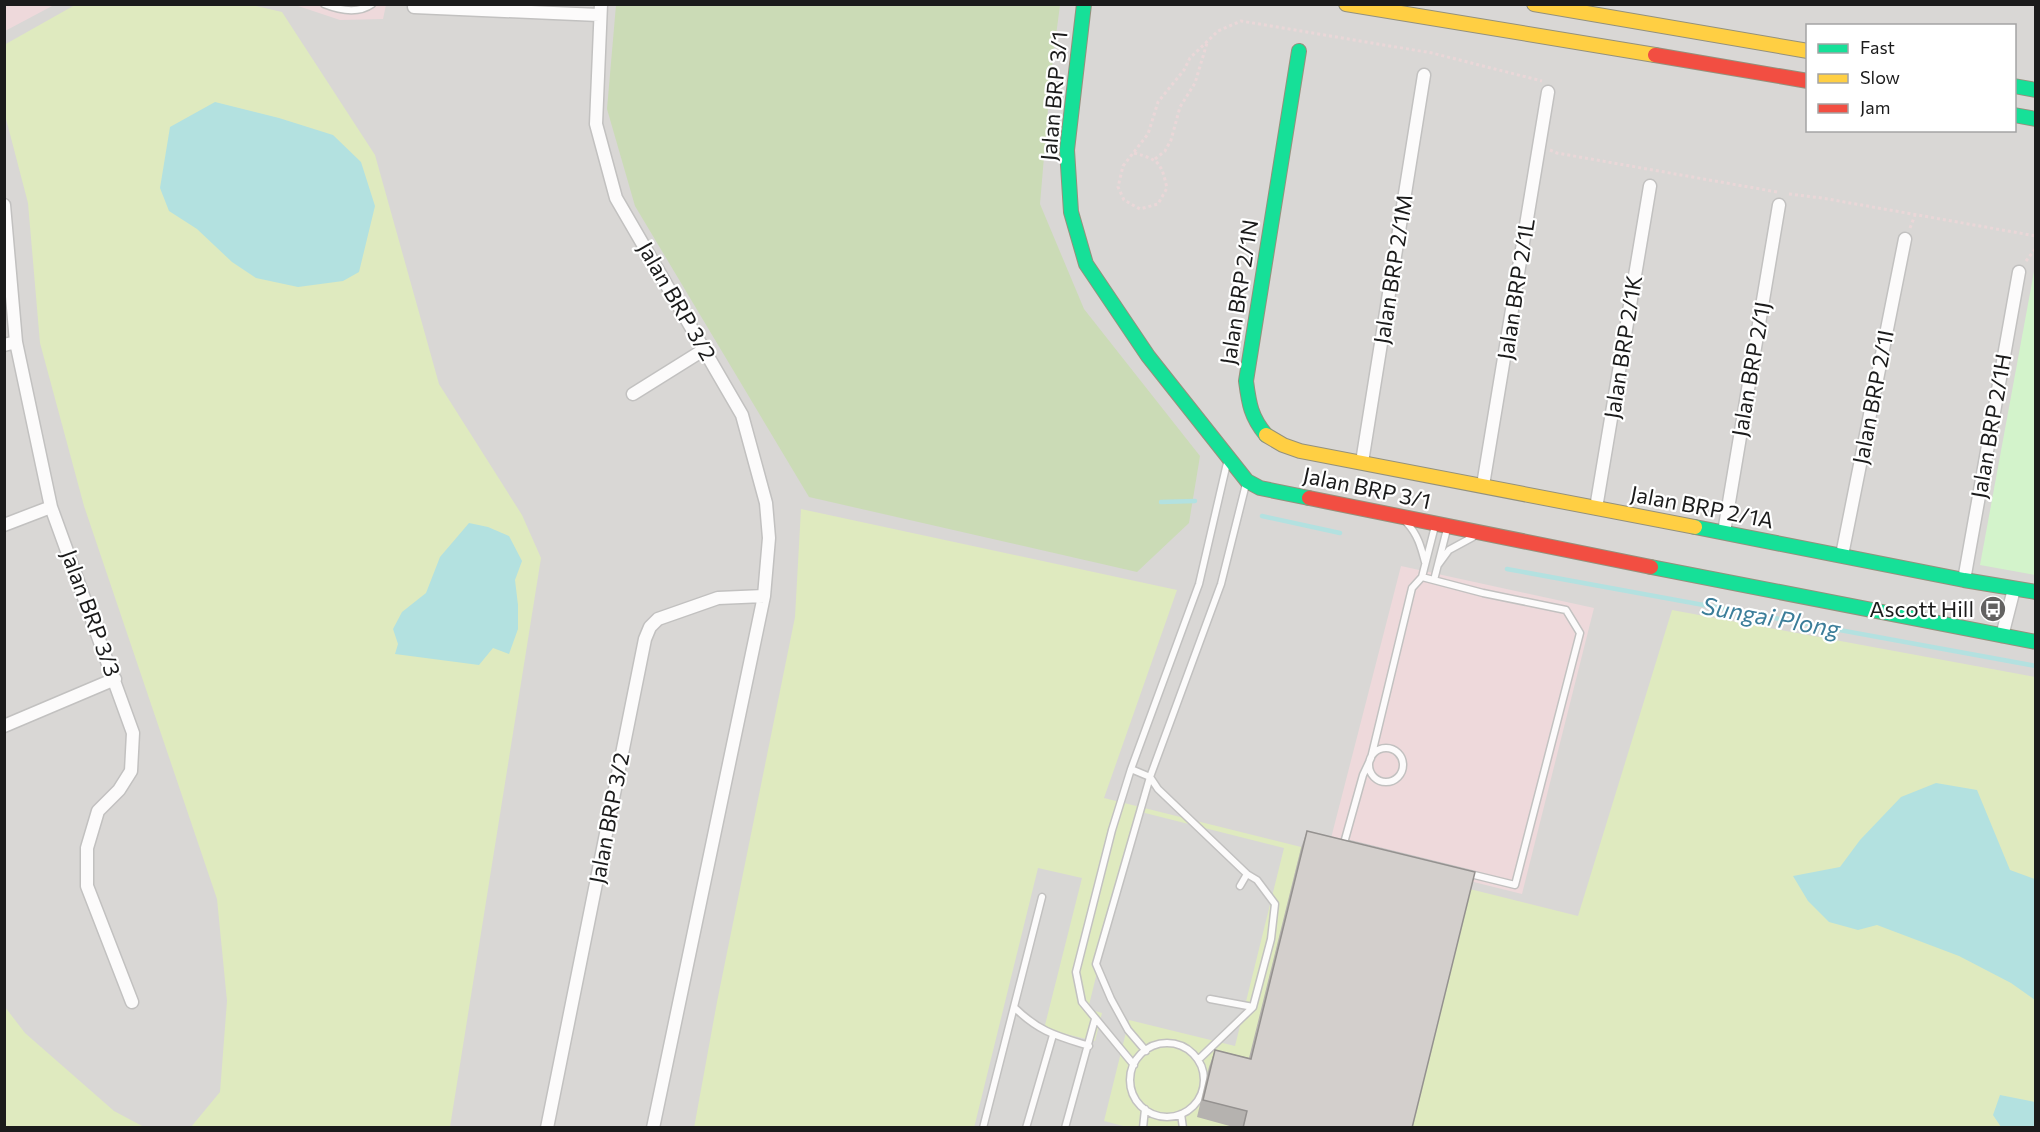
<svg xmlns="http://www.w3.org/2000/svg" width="2040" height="1132" font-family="Commissioner,sans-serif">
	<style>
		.residential { fill: #d9d7d5; fill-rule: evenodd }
		.commercial { fill: #eed9db }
		.grass { fill: #dfeabf }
		.forest { fill: #cbdbb6 }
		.park { fill: #d3f3cb }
		.parking { fill: #d8d7d5 }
		.water { fill: #b3e1e0 }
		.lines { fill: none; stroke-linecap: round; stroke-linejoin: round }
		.stream { stroke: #b3e1e0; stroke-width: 4.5 }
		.lane-casing { stroke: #c2c1c0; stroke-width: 9 }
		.street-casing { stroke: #c2c1c0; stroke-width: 15 }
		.fast-casing { stroke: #94917c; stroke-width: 16 }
		.slow-casing { stroke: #94917c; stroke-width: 16 }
		.jam-casing { stroke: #94917c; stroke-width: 16 }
		.path { stroke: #ead7d8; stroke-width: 3; stroke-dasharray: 3 3; stroke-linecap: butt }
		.lane { stroke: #fcfbfb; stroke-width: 6 }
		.street { stroke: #fcfbfb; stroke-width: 12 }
		.fast { stroke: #16e098; stroke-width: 14 }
		.slow { stroke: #ffcf43; stroke-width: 14 }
		.jam { stroke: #f24e42; stroke-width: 14 }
		.wall { fill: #b5b2af }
		.building { fill: #d3cfcc; stroke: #94918f; stroke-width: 1.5 }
		.labels { text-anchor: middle; stroke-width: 4.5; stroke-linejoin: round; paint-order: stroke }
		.street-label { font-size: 22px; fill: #1b1b1b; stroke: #fff }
		.poi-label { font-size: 22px; fill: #1b1b1b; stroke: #fff; text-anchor: end }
		.water-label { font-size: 24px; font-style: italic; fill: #3b7d99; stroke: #fff }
	</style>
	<rect width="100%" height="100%" fill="#eae7e4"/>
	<path class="residential" d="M 5,5 L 2035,5 L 2035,1127 L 5,1128 ZM 1808,26 L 2014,26 L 2014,130 L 1808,130 Z"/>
	<path class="commercial" d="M 5,4 L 54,4 L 54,5 L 5,31 Z
		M 295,5 L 386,5 L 383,19 L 340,20 Z
		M 1401,566 L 1594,608 L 1522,894 L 1329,846 Z"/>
	<path class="grass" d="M 247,4 L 282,12 L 375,155 L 439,384 L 522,515 L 541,558 L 450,1127 L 191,1127 L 220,1092 L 227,1001 L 217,899 L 84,506 L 40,343 L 28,203 L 5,115 L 4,45 L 75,5 Z
		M 801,509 L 1177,590 L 1104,798 L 1578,916 L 1672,610 L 2035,677 L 2035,1127 L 694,1128 L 717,1002 L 795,617 Z
		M 5,1007 L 25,1033 L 114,1111 L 144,1127 L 5,1127 Z"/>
	<path class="forest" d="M 616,5 L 1060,5 L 1051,74 L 1040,204 L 1084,309 L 1200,456 L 1189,523 L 1137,572 L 809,497 L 635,206 L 607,109 Z"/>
	<path class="park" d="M 2035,266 L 2035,575 L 1980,565 Z"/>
	<path class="parking" d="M 1137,811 L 1284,848 L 1235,1046 L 1129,1020 L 1104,1121 L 1127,1127 L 974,1128 L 1038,868 L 1082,878 L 1044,1029 L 1095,1041 L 1102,1013 L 1088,1009 Z"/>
	<path class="water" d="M 215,102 L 279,118 L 333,135 L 361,162 L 375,206 L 359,272 L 343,281 L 298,287 L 256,278 L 232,262 L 197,229 L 169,211 L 160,188 L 170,127 Z
		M 469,523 L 488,527 L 509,536 L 522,561 L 515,580 L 518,605 L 518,629 L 509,654 L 493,648 L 479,665 L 395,654 L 398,644 L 393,629 L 402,612 L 426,593 L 440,557 Z
		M 1936,783 L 1977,790 L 2010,870 L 2035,879 L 2035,1000 L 2011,983 L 1959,956 L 1877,925 L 1858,930 L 1829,922 L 1808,901 L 1793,876 L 1840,867 L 1860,840 L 1901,797 Z
		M 2000,1095 L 2035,1102 L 2035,1127 L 2001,1127 L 1993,1115 Z"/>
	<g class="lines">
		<path class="stream" d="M 1161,502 L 1195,501
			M 1262,516 L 1340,533
			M 1507,569 L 2036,666"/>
		<g class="lane-casing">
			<path id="lane" d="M 324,4 C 339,10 358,14 372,4
				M 1407,523 C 1418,535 1421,547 1425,562
				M 1438,565 L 1449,550 L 1473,537
				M 1422,577 L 1483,593 L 1566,610 L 1580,633 L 1515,885 L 1344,843 L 1363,775 L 1371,758 L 1412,588 Z
				M 1422,577 L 1435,526
				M 1434,580 L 1447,529
				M1369 765a17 17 0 1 1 34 0a17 17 0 1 1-34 0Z
				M 1131,769 L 1150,777 L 1158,789 L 1247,874 L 1257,880 L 1275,904 L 1271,939 L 1253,1007 L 1198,1060
				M 1240,886 L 1247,874
				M 1210,999 L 1253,1007
				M 1014,1007 C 1039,1032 1057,1036 1089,1046
				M1130 1080a37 37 0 1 1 74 0a37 37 0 1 1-74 0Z
				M 1146,1051 L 1128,1030 L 1111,999 L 1096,964 L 1150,777 L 1221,584 L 1246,484
				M 1134,1065 L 1082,1002 L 1076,972 L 1112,830 L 1131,769 L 1199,584 L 1227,463
				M 1181,1114 L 1183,1128
				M 983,1128 L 1042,897
				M 1026,1128 L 1053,1035
				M 1065,1128 L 1095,1019
				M 1143,1128 L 1145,1109"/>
		</g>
		<g class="street-casing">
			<path id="street" d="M 601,4 L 596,124 L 616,198 L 742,415 L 766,503 L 769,538 L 764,596 L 653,1128
				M 414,7 L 599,15
				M 4,205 L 16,342 L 51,507 L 133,733 L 131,771 L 119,790 L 98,811 L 87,848 L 87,886 L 132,1002
				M 4,345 L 16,342
				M 633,394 L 705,349
				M 1362,462 L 1424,75
				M 1483,485 L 1548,92
				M 1596,508 L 1650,186
				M 4,525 L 51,507
				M 1724,532 L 1779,205
				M 1842,555 L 1905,239
				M 1964,580 L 2019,272
				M 2002,636 L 2014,589
				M 4,726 L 115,679
				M 547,1128 L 645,639 L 650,627 L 658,619 L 718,598 L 764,596"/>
		</g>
		<g class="fast-casing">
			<path id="fast" d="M 1084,4 L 1067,150 L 1071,212 L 1086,264 L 1148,356 L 1247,481 L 1260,488 L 1309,498
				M 2014,86 L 2036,90
				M 2014,115 L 2036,119
				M 1266,435 C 1251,417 1249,404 1246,381 L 1299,51
				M 1695,527 L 1964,580 L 2036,592
				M 1651,567 L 2036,642"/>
		</g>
		<g class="slow-casing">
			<path id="slow" d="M 1346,4 L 1655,55
				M 1534,4 L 1808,51
				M 1266,435 L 1283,445 L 1300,451 L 1695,527"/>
		</g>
		<g class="jam-casing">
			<path id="jam" d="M 1655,55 L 1808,81
				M 1309,498 L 1651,567"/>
		</g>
		<path class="path" d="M 1550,150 L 1557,153 L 1777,192
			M 1134,153 C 1160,160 1161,163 1167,188 L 1158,204 L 1140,209 L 1124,200 L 1118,187 L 1123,166 L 1148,134 L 1158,102 L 1184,70 L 1190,58 L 1218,31 L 1241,21 L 1432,53 L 1542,81
			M 1155,159 L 1165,151 L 1171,140 L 1180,107 L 1195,83 L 1207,43
			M 1789,194 L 1822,198 L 2036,236
			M 1910,228 L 1915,215
			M 2026,261 L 2036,248"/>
		<use href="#lane" class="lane"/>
		<use href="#street" class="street"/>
		<use href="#fast" class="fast"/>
		<use href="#slow" class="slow"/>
		<use href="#jam" class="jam"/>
	</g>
	<path class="wall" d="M 1307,831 L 1412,1128 L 1237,1128 L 1197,1117 L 1209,1067 L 1215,1050 L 1249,1058 L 1301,848 Z"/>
	<path class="building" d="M 1307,831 L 1475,872 L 1412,1128 L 1243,1128 L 1247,1111 L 1203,1100 L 1215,1050 L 1251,1059 Z"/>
	<defs>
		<g id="bus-disc" transform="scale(1.35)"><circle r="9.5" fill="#636261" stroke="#fff"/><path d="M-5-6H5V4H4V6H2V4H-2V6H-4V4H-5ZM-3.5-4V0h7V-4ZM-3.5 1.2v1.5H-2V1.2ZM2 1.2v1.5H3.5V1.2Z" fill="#fff"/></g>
	</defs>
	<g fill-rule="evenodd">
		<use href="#bus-disc" x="1993" y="609"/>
	</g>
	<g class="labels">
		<g class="street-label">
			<text transform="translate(1054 96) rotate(-85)" y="8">Jalan BRP 3/1</text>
			<text transform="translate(1393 269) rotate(-81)" y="8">Jalan BRP 2/1M</text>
			<text transform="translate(1516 289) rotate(-81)" y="8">Jalan BRP 2/1L</text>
			<text transform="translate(1239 292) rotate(-81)" y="8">Jalan BRP 2/1N</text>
			<text transform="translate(677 301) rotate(60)" y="8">Jalan BRP 3/2</text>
			<text transform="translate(1623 347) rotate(-81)" y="8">Jalan BRP 2/1K</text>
			<text transform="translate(1751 369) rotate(-80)" y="8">Jalan BRP 2/1J</text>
			<text transform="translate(1873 397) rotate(-79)" y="8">Jalan BRP 2/1I</text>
			<text transform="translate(1991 426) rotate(-80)" y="8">Jalan BRP 2/1H</text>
			<text transform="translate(1367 488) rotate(12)" y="8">Jalan BRP 3/1</text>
			<text transform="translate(1702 507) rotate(11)" y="8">Jalan BRP 2/1A</text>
			<text transform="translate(91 613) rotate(70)" y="8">Jalan BRP 3/3</text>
			<text transform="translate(609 818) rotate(-79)" y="8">Jalan BRP 3/2</text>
		</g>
		<g class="poi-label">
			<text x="1974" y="617">Ascott Hill</text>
		</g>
		<g class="water-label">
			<text transform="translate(1771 618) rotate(10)" y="8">Sungai Plong</text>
		</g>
	</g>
	<rect width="2040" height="1132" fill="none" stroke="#1b1b1b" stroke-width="12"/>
	<rect x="1806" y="24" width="210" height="108" fill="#ffffff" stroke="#a4a4a4" stroke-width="1.5"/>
	<rect x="1818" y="44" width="30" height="9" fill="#16e098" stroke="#a4a4a4" stroke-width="1.5"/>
	<text x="1860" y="54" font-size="18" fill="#1b1b1b">Fast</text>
	<rect x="1818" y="74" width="30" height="9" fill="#ffcf43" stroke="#a4a4a4" stroke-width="1.5"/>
	<text x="1860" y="84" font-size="18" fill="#1b1b1b">Slow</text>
	<rect x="1818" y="104" width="30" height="9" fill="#f24e42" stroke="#a4a4a4" stroke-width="1.5"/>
	<text x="1860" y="114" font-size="18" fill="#1b1b1b">Jam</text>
</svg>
